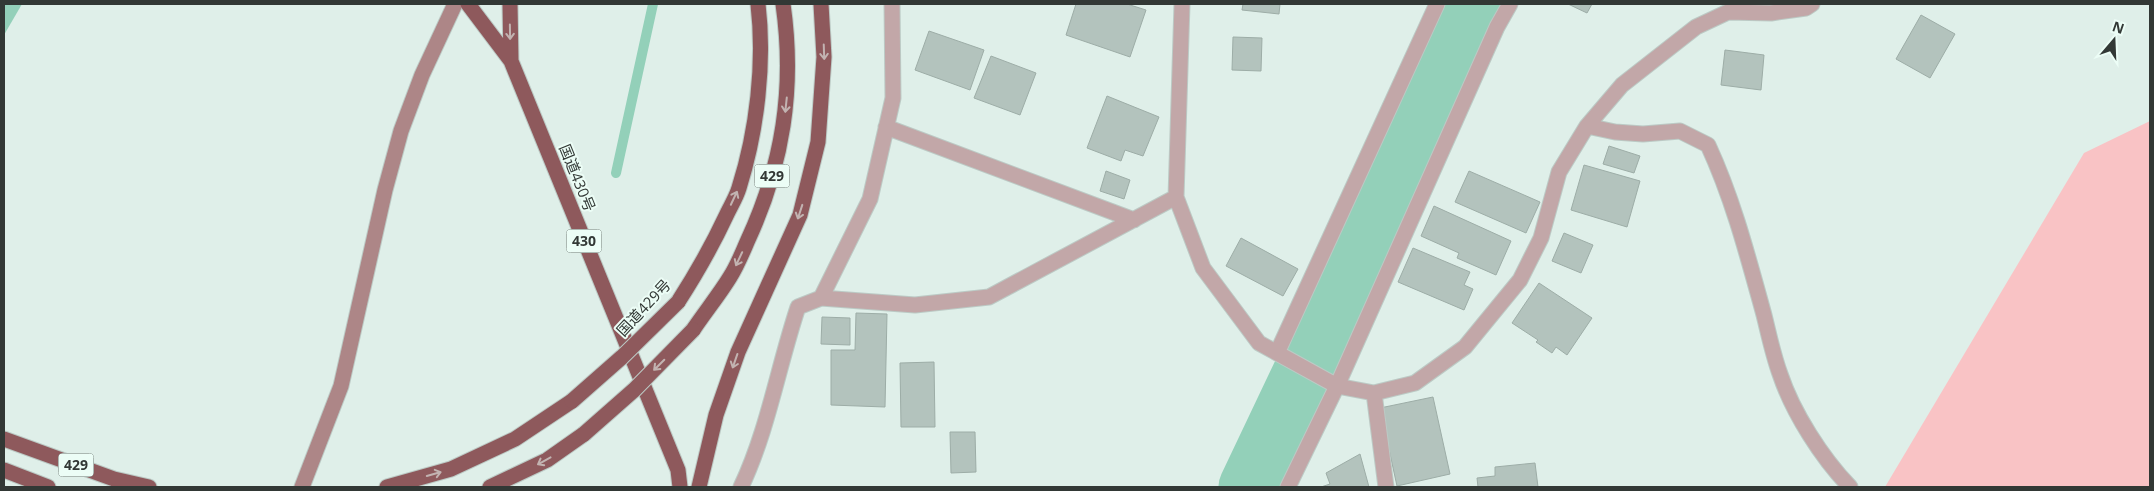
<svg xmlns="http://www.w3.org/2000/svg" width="2154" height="491" font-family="'Open Sans','Noto Sans JP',sans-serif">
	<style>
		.green { fill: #f9c3c5 }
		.water { fill: #93d0b9 }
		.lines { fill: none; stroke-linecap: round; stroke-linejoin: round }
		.stream { stroke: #93d0b9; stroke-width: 10 }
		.river { stroke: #93d0b9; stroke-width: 61 }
		.building { fill: #b3c3bd; stroke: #9dada7 }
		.street-casing { stroke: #bccac5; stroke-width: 17 }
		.secondary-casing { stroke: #bccac5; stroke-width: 17 }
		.highway-casing { stroke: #bccac5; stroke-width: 17 }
		.street { stroke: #c2a7a8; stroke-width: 15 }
		.secondary { stroke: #ad8687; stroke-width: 15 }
		.highway { stroke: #8e595c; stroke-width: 15 }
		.highway-bridge-casing { stroke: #bccac5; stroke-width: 17; stroke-linecap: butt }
		.highway-bridge { stroke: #8e595c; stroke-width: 15 }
		.oneway { stroke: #c2b3b1 }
		.labels { text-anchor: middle; stroke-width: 4; stroke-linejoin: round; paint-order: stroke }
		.shield { fill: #ecfdf6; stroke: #6a736f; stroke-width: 1 }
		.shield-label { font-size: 14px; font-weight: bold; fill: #323835 }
		.street-label { font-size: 15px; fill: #323835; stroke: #ecfdf6 }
	</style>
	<rect width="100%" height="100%" fill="#dfefe9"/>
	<path class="green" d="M 2150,121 L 2150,487 L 1885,487 L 2084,153 Z"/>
	<path class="water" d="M 4,4 L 22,4 L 4,35 Z"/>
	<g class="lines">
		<path class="stream" d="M 616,173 L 653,4"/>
		<path class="river" d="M 1249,487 L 1325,327 L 1472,4"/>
	</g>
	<path class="building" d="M 1076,4 L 1127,4 L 1146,10 L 1130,57 L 1066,35 Z
		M 1243,4 L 1280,4 L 1279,14 L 1242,10 Z
		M 1568,4 L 1592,4 L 1587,13 Z
		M 1921,15 L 1955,34 L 1930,78 L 1896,59 Z
		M 929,31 L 984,50 L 970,90 L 915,70 Z
		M 1233,37 L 1262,38 L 1261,71 L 1232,70 Z
		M 1725,50 L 1764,55 L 1761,90 L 1721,85 Z
		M 991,56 L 1036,73 L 1020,115 L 974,98 Z
		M 1107,96 L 1159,117 L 1143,156 L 1125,150 L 1121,161 L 1087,148 Z
		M 1609,146 L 1640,156 L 1634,173 L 1603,164 Z
		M 1584,165 L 1640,181 L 1627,227 L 1571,210 Z
		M 1106,171 L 1130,180 L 1124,199 L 1100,191 Z
		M 1469,171 L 1540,202 L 1526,233 L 1455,202 Z
		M 1434,206 L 1511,241 L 1496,275 L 1457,258 L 1459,253 L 1421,236 Z
		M 1564,233 L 1593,245 L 1581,273 L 1552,261 Z
		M 1241,238 L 1298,269 L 1283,296 L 1226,266 Z
		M 1413,248 L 1470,272 L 1464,285 L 1473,289 L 1464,310 L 1398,282 Z
		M 1539,283 L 1592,318 L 1567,355 L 1556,347 L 1552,353 L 1536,342 L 1538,340 L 1512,323 Z
		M 856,313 L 887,314 L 885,407 L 831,405 L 831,350 L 855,350 Z
		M 822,317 L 850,318 L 850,345 L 821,344 Z
		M 934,362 L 935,427 L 901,427 L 900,363 Z
		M 1433,397 L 1450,474 L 1397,486 L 1380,408 Z
		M 950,432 L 975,432 L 976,472 L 951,473 Z
		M 1360,454 L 1369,487 L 1321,487 L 1330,484 L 1326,473 Z
		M 1535,463 L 1538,487 L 1478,487 L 1477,478 L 1495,476 L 1495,467 Z"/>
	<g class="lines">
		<g class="street-casing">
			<path id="street" d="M 1182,4 L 1176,197 L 1203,268 L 1259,343 L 1337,386 L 1374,393 L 1415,383 L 1465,347 L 1520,280 L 1541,238 L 1559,172 L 1587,126 L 1622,85 L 1696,27 L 1728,12 L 1771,13 L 1806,8 L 1812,4
				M 1587,126 L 1615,132 L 1643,134 L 1680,131 L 1708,145 C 1733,199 1748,257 1764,315 C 1769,335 1773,355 1780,374 C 1793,413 1822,458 1850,487
				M 886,127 L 1134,220
				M 821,298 L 870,199 L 893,98 L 892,4
				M 1277,353 L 1437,4
				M 1374,393 L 1386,487
				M 741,487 C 768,430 778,367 798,307 L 821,298 L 915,305 L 989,297 L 1176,197
				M 1288,487 L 1337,386 L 1497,27 L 1510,4"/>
		</g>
		<g class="secondary-casing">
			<path id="secondary" d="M 302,487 L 341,386 L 385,190 L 401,131 L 422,75 L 455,4"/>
		</g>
		<g class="highway-casing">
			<path id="highway" d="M 468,4 L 511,61 L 678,470 L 680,487
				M 510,4 L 511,61
				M 678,302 C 696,274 712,246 726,216 C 730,207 736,198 739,188 C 757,131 765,63 758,4
				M 693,330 C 705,312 719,295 730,277 C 737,266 742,254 747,242 C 783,165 795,88 783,4
				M 4,439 L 114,479 L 149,487
				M 4,470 L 48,487
				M 387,487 L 451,469 L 515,439 L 572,401
				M 490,487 L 547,460 L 584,434
				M 699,487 L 716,415 L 738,352 L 800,215 L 818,142 L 824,57 L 821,4"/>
		</g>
		<use href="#street" class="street"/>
		<use href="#secondary" class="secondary"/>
		<use href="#highway" class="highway"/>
		<g class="highway-bridge-casing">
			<path id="highway-bridge" d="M 572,401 L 622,357 L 678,302
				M 584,434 L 634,390 L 693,330"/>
		</g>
		<use href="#highway-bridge" class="highway-bridge"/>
	</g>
	<defs><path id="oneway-shaft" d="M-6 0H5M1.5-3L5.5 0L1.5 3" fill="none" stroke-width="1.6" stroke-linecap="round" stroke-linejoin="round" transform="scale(1.25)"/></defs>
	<g class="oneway">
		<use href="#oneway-shaft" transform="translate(510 32) rotate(89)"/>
		<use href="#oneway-shaft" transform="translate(824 52) rotate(88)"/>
		<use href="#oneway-shaft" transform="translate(786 105) rotate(96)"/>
		<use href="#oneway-shaft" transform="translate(734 198) rotate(-65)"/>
		<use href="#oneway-shaft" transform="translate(800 212) rotate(108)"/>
		<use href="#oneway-shaft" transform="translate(739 259) rotate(115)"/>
		<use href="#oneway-shaft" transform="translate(735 361) rotate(109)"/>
		<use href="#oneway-shaft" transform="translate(659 365) rotate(135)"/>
		<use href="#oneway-shaft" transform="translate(544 461) rotate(151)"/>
		<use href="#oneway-shaft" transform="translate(434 474) rotate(-16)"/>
	</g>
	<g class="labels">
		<g class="shield">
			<rect x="754.5" y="164.5" width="35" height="23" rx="4"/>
			<rect x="566.5" y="229.5" width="35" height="23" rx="4"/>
			<rect x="58.5" y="453.5" width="35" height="23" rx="4"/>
		</g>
		<g class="shield-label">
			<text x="772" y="181">429</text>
			<text x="584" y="246">430</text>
			<text x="76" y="470">429</text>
		</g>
		<g class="street-label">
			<text transform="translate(577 178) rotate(68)" y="5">国道430号</text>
			<text transform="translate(644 308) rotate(-47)" y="5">国道429号</text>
		</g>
	</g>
	<rect width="2154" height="491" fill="none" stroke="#323835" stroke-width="10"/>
	<g transform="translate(2114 40) rotate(19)" stroke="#ecfdf6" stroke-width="4" paint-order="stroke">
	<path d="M0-4L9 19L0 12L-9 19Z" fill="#323835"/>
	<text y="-8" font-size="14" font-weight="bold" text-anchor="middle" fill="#323835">N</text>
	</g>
</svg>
